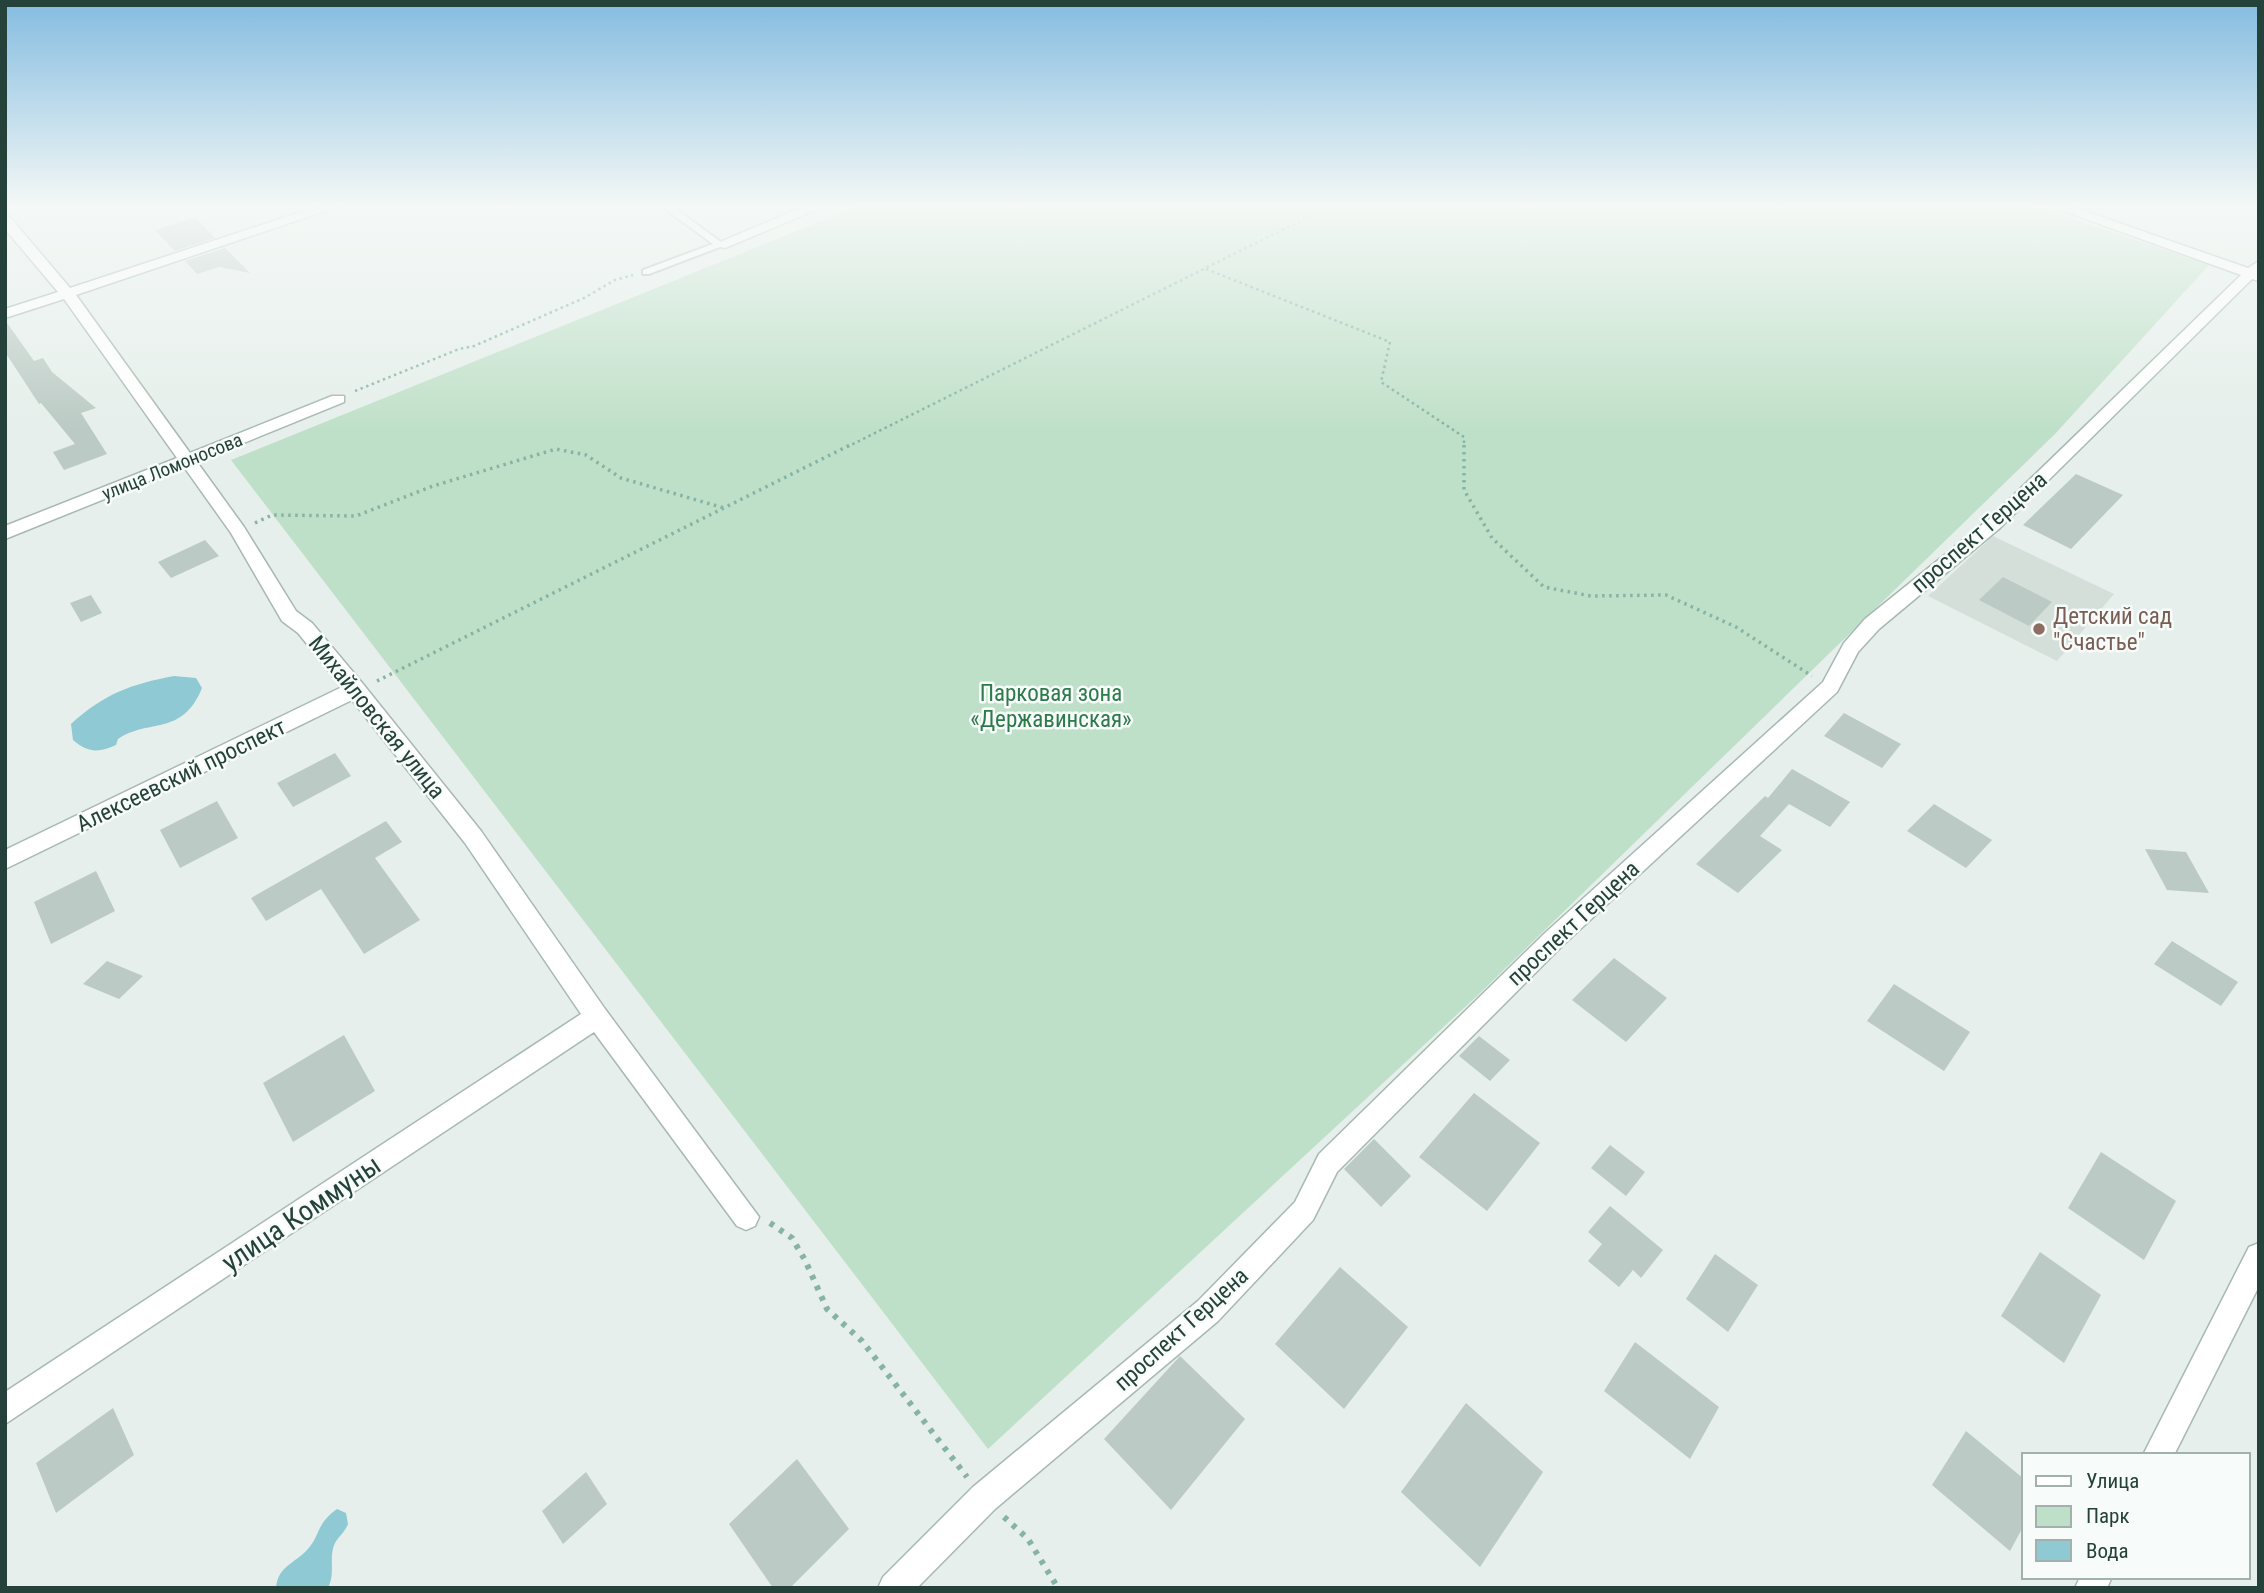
<svg xmlns="http://www.w3.org/2000/svg" width="2264" height="1593" font-family="'Roboto Condensed',sans-serif">
	<style>
		.built { fill: #d4dfda }
		.green { fill: #bfe0c8 }
		.water { fill: #8ec9d4 }
		.building { fill: #bbcac4 }
		.lines { fill: none; stroke-linecap: round; stroke-linejoin: round }
		.service-casing { stroke: #a8b8b2; stroke-width: 4 }
		.minor-casing { stroke: #a8b8b2; stroke-width: 3 }
		.path-far2 { stroke: #86b3a5; stroke-width: 2.5; stroke-dasharray: 2.5 3.5; stroke-linecap: butt }
		.path-far1 { stroke: #86b3a5; stroke-width: 3.5; stroke-dasharray: 2.5 4.5; stroke-linecap: butt }
		.path { stroke: #86b3a5; stroke-width: 6; stroke-dasharray: 4.5 7; stroke-linecap: butt }
		.service { fill: #fff; fill-rule: evenodd }
		.minor { fill: #fff; fill-rule: evenodd }
		.education-dot { fill: #8d6e63; stroke: #f7fbf9; stroke-width: 2.5 }
		.labels { text-anchor: middle; stroke-width: 5; stroke-linejoin: round; paint-order: stroke }
		.far-street-label { font-size: 19px; fill: #24423a; stroke: #f7fbf9 }
		.street-label { font-size: 23px; fill: #24423a; stroke: #f7fbf9 }
		.education-label { font-size: 23px; fill: #785e54; stroke: #f7fbf9; text-anchor: start }
		.park-label { font-size: 23px; fill: #2d7a4b; stroke: #f7fbf9 }
		.near-street-label { font-size: 28px; fill: #24423a; stroke: #f7fbf9 }
	</style>
	<rect width="100%" height="100%" fill="#e6efeb"/>
	<path class="built" d="M 1993,536 L 2114,594 L 2057,661 L 1928,596 Z"/>
	<path class="green" d="M 861,205 L 2033,205 L 2209,265 L 2055,434 L 1477,996 L 988,1449 L 231,460 Z"/>
	<path class="water" d="M 174,676 L 196,678 L 202,688 C 182,737 149,718 118,739 L 116,745 C 99,753 88,753 73,740 L 71,724 C 104,694 131,684 174,676 Z
		M 337,1509 L 346,1513 L 348,1524 C 345,1532 339,1536 335,1543 C 328,1557 336,1573 328,1588 L 276,1588 C 278,1566 294,1564 307,1550 C 321,1535 315,1525 337,1509 Z"/>
	<path class="building" d="M 195,217 L 215,238 L 175,251 L 155,230 Z
		M 225,248 L 250,273 L 219,267 L 197,274 L 185,261 Z
		M 5,320 L 34,361 L 43,358 L 52,372 L 96,408 L 81,413 L 107,454 L 64,470 L 53,452 L 75,444 L 41,403 L 39,404 L 5,352 Z
		M 2076,474 L 2123,495 L 2071,549 L 2023,525 Z
		M 205,540 L 219,556 L 171,578 L 158,562 Z
		M 2003,577 L 2052,602 L 2029,626 L 1979,600 Z
		M 91,595 L 102,613 L 81,622 L 70,603 Z
		M 1844,713 L 1901,744 L 1882,768 L 1824,736 Z
		M 335,753 L 351,776 L 293,807 L 277,783 Z
		M 1792,769 L 1850,802 L 1830,827 L 1789,804 L 1760,836 L 1782,850 L 1738,893 L 1696,864 L 1765,796 L 1768,798 Z
		M 217,801 L 238,838 L 180,868 L 160,830 Z
		M 1934,804 L 1992,840 L 1966,868 L 1907,831 Z
		M 386,821 L 402,842 L 375,858 L 420,920 L 364,954 L 321,889 L 266,921 L 251,898 Z
		M 2145,849 L 2186,852 L 2209,893 L 2167,890 Z
		M 96,871 L 115,911 L 51,944 L 34,902 Z
		M 2172,941 L 2238,982 L 2221,1006 L 2154,964 Z
		M 1614,958 L 1667,998 L 1626,1042 L 1572,1000 Z
		M 107,961 L 143,976 L 119,999 L 83,984 Z
		M 1894,984 L 1970,1032 L 1944,1071 L 1867,1021 Z
		M 344,1035 L 375,1091 L 293,1142 L 263,1083 Z
		M 1479,1036 L 1510,1060 L 1490,1081 L 1459,1056 Z
		M 1474,1093 L 1540,1143 L 1487,1211 L 1419,1157 Z
		M 1374,1139 L 1411,1176 L 1381,1207 L 1344,1169 Z
		M 1610,1145 L 1645,1172 L 1626,1196 L 1591,1168 Z
		M 2101,1152 L 2176,1201 L 2144,1260 L 2068,1208 Z
		M 1610,1206 L 1663,1250 L 1641,1278 L 1633,1270 L 1619,1287 L 1588,1261 L 1602,1244 L 1588,1232 Z
		M 2040,1252 L 2101,1295 L 2064,1363 L 2001,1316 Z
		M 1715,1254 L 1758,1285 L 1728,1332 L 1686,1299 Z
		M 1340,1267 L 1408,1327 L 1344,1409 L 1275,1344 Z
		M 1635,1342 L 1719,1407 L 1690,1459 L 1604,1391 Z
		M 1180,1356 L 1245,1419 L 1171,1510 L 1104,1439 Z
		M 1466,1403 L 1543,1472 L 1480,1567 L 1401,1492 Z
		M 113,1408 L 134,1455 L 56,1513 L 36,1463 Z
		M 1966,1431 L 2024,1479 L 2024,1525 L 2010,1551 L 1932,1485 Z
		M 797,1459 L 849,1529 L 790,1588 L 773,1588 L 729,1524 Z
		M 586,1472 L 607,1504 L 563,1544 L 542,1511 Z"/>
	<g class="lines">
		<g class="service-casing">
			<path id="service" d="M 660,205 L 670,205 L 725,245 L 649,274 L 643,274 L 643,270 L 713,244 Z"/>
		</g>
		<g class="minor-casing">
			<path id="minor" d="M 322,205 L 343,205 L 76,295 L 190,453 L 332,396 L 344,396 L 344,402 L 197,462 L 244,527 L 296,611 L 312,623 L 363,684 L 481,831 L 605,1009 L 759,1217 L 755,1226 L 746,1230 L 737,1226 L 594,1032 L 5,1424 L 5,1392 L 581,1014 L 465,843 L 352,700 L 5,869 L 5,850 L 342,687 L 298,633 L 282,621 L 231,533 L 184,467 L 5,539 L 5,526 L 177,458 L 64,299 L 5,318 L 5,309 L 58,292 L 5,229 L 5,216 L 10,217 L 70,288 Z
				M 808,205 L 827,205 L 725,248 L 713,245 Z
				M 2047,205 L 2067,205 L 2248,268 L 2259,261 L 2259,281 L 2252,279 L 2000,528 L 1879,629 L 1858,652 L 1837,692 L 1561,947 L 1337,1172 L 1313,1220 L 1218,1321 L 995,1509 L 917,1588 L 878,1588 L 883,1577 L 973,1487 L 1198,1301 L 1295,1202 L 1319,1154 L 1545,933 L 1823,682 L 1844,643 L 1865,619 L 1988,520 L 2241,275 Z
				M 2259,1243 L 2259,1286 L 2174,1455 L 2143,1455 L 2249,1247 Z
				M 2080,1577 L 2112,1577 L 2107,1588 L 2075,1588 Z"/>
		</g>
		<path class="path-far2" d="M 1206,269 L 1390,342 L 1381,382 L 1464,437 L 1464,447
			M 355,391 L 459,349 L 474,346 L 584,298 L 615,280 L 633,275
			M 847,447 L 1332,205"/>
		<path class="path-far1" d="M 1464,445 L 1464,490 L 1492,538 L 1544,587 L 1591,596 L 1666,595 L 1736,627 L 1812,676
			M 255,523 L 272,515 L 356,516 L 433,486 L 556,449 L 586,455 L 621,478 L 724,508
			M 377,681 L 850,445"/>
		<path class="path" d="M 770,1223 L 792,1238 L 805,1260 L 827,1309 L 862,1341 L 967,1477
			M 1004,1517 L 1028,1539 L 1058,1588"/>
		<use href="#service" class="service"/>
		<use href="#minor" class="minor"/>
	</g>
	<linearGradient id="sky" x2="0" y2="1"><stop stop-color="#84bce0"/><stop offset="0.48" stop-color="#f4f8f6"/><stop offset="1" stop-color="#f4f8f6" stop-opacity="0"/></linearGradient>
	<rect width="2264" height="429" fill="url(#sky)"/>
	<circle class="education-dot" cx="2039" cy="629" r="7"/>
	<g class="labels">
		<g class="far-street-label">
			<text transform="translate(172 466) rotate(-22)" y="7">улица Ломоносова</text>
		</g>
		<g class="street-label">
			<text transform="translate(1979 532) rotate(-41)" y="8">проспект Герцена</text>
			<text transform="translate(377 717) rotate(51)" y="8">Михайловская улица</text>
			<text transform="translate(181 775) rotate(-26)" y="8">Алексеевский проспект</text>
			<text transform="translate(1573 923) rotate(-43)" y="8">проспект Герцена</text>
			<text transform="translate(1181 1329) rotate(-42)" y="8">проспект Герцена</text>
		</g>
		<g class="education-label">
			<text x="2053" y="624">Детский сад<tspan x="2053" dy="26">"Счастье"</tspan></text>
		</g>
		<g class="park-label">
			<text x="1051" y="701">Парковая зона<tspan x="1051" dy="26">«Державинская»</tspan></text>
		</g>
		<g class="near-street-label">
			<text transform="translate(301 1213) rotate(-34)" y="10">улица Коммуны</text>
		</g>
	</g>
	<rect width="2264" height="1593" fill="none" stroke="#24423a" stroke-width="14"/>
	<rect x="2022" y="1453" width="228" height="126" fill="#f7fbf9" stroke="#a3b1ad" stroke-width="2"/>
	<rect x="2036" y="1476" width="35" height="10" fill="#ffffff" stroke="#a3b1ad" stroke-width="2"/>
	<text x="2086" y="1488" font-size="21" fill="#24423a">Улица</text>
	<rect x="2036" y="1506" width="35" height="21" fill="#bfe0c8" stroke="#a3b1ad" stroke-width="2"/>
	<text x="2086" y="1523" font-size="21" fill="#24423a">Парк</text>
	<rect x="2036" y="1540" width="35" height="21" fill="#8ec9d4" stroke="#a3b1ad" stroke-width="2"/>
	<text x="2086" y="1558" font-size="21" fill="#24423a">Вода</text>
</svg>
